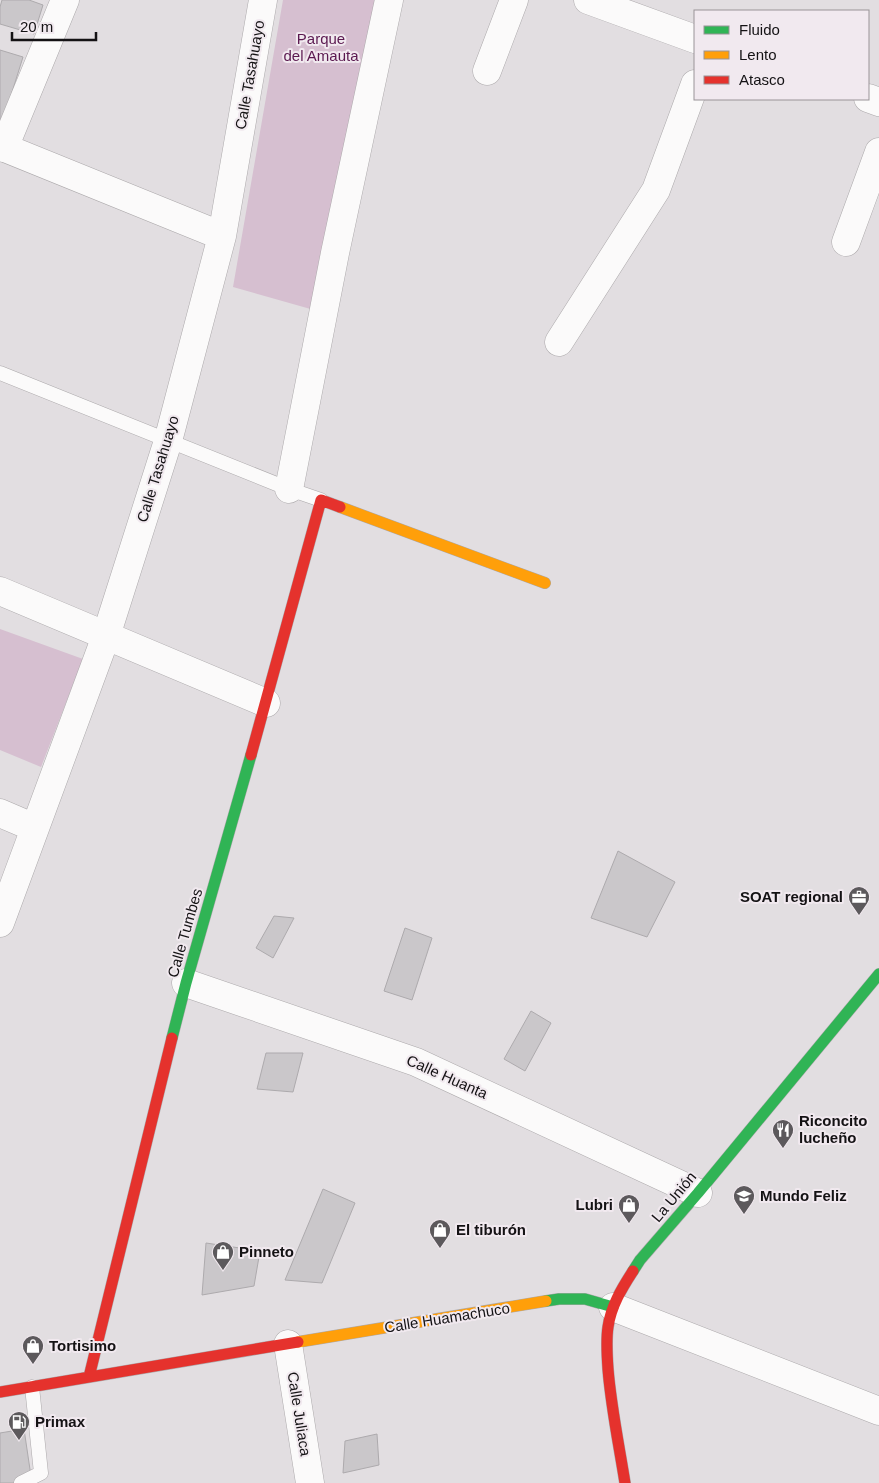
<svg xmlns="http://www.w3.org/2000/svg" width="879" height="1483" font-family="Helvetica,sans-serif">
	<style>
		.green { fill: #d6bfd0 }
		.building { fill: #cac7ca; stroke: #adaaad }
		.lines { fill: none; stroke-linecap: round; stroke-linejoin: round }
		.lane-casing { stroke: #aca9ab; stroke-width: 15 }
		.street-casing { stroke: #aca9ab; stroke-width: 29 }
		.fast-casing { stroke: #aca9ab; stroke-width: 12 }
		.slow-casing { stroke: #aca9ab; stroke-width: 12 }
		.jam-casing { stroke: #aca9ab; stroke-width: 12 }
		.lane { stroke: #fbfafa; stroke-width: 14 }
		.street { stroke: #fbfafa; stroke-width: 28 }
		.fast { stroke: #30b455; stroke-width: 11 }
		.slow { stroke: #ff9f0a; stroke-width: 11 }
		.jam { stroke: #e5322d; stroke-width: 11 }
		.labels { text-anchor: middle; stroke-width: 4; stroke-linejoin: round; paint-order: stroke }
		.park-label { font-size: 15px; fill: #5b1950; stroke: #f1e9ef }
		.street-label { font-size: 15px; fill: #141214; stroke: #f1e9ef }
		.poi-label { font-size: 15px; font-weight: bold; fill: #141214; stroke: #f1e9ef; text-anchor: start }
	</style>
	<rect width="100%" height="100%" fill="#e2dee1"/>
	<path class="green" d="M 283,0 L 379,0 L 314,310 L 233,287 Z
		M 0,629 L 83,659 L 41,767 L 0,750 Z"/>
	<path class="building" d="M 2,0 L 29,0 L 43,5 L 34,34 L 0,24 L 0,7 Z
		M 0,50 L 23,57 L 3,121 L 0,120 Z
		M 618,851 L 675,882 L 647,937 L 591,918 Z
		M 274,916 L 294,918 L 273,958 L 256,948 Z
		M 405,928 L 432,938 L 412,1000 L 384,991 Z
		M 531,1011 L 551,1023 L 525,1071 L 504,1059 Z
		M 266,1053 L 303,1053 L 293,1092 L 257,1089 Z
		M 323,1189 L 355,1203 L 322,1283 L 285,1280 Z
		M 206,1243 L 260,1251 L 254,1286 L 202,1295 Z
		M 24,1429 L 32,1483 L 0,1483 L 0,1433 Z
		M 377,1434 L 379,1465 L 343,1473 L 345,1441 Z"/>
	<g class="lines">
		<g class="lane-casing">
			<path id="lane" d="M 0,373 L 289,489 L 321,500
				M 21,1483 L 41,1473 L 32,1387"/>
		</g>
		<g class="street-casing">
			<path id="street" d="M 588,0 L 695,39
				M 487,71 L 514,0
				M 868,98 L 879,102
				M 0,146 L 222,236
				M 4,148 L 65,0
				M 846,242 L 879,152
				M 559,342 L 656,190 L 695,84
				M 289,489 L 335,253 L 389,0
				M 0,591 L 266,703
				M 0,813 L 35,828
				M 0,923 L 106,636 L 168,441 L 222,236 L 263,0
				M 186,983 L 416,1062 L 698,1193
				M 613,1307 L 879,1411
				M 288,1344 L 310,1483"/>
		</g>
		<g class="fast-casing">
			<path id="fast" d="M 172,1038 L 186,983 L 251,755
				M 633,1271 L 640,1260 L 698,1193 L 879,974
				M 546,1301 L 559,1299 L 585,1299 L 613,1307"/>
		</g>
		<g class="slow-casing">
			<path id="slow" d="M 340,507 L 545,583
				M 298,1342 L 546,1301"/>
		</g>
		<g class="jam-casing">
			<path id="jam" d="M 251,755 L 321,500 L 340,507
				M 89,1377 L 172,1038
				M 0,1392 L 298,1342
				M 625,1483 C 619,1445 611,1407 608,1369 C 607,1355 606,1340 608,1327 C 611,1306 622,1288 633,1271"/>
		</g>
		<use href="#lane" class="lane"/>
		<use href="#street" class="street"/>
		<use href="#fast" class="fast"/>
		<use href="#slow" class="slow"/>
		<use href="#jam" class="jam"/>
	</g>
	<defs>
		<g id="office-pin" transform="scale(1.125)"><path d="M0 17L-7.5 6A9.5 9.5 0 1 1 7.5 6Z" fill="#5c595c" stroke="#f1e9ef"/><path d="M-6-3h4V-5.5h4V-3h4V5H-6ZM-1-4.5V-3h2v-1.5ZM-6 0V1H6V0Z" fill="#fff"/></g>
		<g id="restaurant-pin" transform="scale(1.125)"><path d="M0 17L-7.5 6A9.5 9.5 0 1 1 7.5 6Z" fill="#5c595c" stroke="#f1e9ef"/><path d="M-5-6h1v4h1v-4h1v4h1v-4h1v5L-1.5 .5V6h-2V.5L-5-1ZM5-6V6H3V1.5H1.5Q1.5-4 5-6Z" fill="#fff"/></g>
		<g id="school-pin" transform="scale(1.125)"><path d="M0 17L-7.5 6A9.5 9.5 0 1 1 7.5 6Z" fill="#5c595c" stroke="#f1e9ef"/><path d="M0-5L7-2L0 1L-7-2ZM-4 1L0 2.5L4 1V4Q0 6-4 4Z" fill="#fff"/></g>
		<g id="shop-pin" transform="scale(1.125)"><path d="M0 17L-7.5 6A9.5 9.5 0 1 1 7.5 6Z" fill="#5c595c" stroke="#f1e9ef"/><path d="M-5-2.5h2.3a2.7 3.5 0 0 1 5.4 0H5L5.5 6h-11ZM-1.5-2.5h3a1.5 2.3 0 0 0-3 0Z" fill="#fff"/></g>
		<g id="fuel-pin" transform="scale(1.125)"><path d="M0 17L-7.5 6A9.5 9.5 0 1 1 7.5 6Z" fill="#5c595c" stroke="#f1e9ef"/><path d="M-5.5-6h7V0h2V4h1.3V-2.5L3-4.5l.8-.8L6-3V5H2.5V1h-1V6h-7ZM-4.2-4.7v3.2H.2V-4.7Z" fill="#fff"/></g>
	</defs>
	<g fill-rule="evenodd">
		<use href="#office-pin" x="859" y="897"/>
		<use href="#restaurant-pin" x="783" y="1130"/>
		<use href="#school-pin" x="744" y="1196"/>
		<use href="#shop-pin" x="629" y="1205"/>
		<use href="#shop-pin" x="440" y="1230"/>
		<use href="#shop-pin" x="223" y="1252"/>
		<use href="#shop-pin" x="33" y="1346"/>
		<use href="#fuel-pin" x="19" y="1422"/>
	</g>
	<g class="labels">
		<g class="park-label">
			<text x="321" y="44">Parque<tspan x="321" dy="17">del Amauta</tspan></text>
		</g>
		<g class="street-label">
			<text transform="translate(250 75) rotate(-80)" y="5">Calle Tasahuayo</text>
			<text transform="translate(158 469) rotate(-73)" y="5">Calle Tasahuayo</text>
			<text transform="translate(185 933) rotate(-74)" y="5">Calle Tumbes</text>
			<text transform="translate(447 1077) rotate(24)" y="5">Calle Huanta</text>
			<text transform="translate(674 1197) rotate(-50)" y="5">La Unión</text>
			<text transform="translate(447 1318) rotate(-9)" y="5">Calle Huamachuco</text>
			<text transform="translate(299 1414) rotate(81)" y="5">Calle Juliaca</text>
		</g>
		<g class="poi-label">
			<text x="843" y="902" text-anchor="end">SOAT regional</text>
			<text x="799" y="1126">Riconcito<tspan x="799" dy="17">lucheño</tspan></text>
			<text x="760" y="1201">Mundo Feliz</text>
			<text x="613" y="1210" text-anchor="end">Lubri</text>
			<text x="456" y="1235">El tiburón</text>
			<text x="239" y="1257">Pinneto</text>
			<text x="49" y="1351">Tortisimo</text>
			<text x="35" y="1427">Primax</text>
		</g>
	</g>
	<rect x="694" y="10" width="175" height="90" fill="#f1e9ef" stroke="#999397"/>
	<rect x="704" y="26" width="25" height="8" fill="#30b455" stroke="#999397"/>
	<text x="739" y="35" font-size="15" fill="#141214">Fluido</text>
	<rect x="704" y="51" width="25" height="8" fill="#ff9f0a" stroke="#999397"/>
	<text x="739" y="60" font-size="15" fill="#141214">Lento</text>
	<rect x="704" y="76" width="25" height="8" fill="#e5322d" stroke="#999397"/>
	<text x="739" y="85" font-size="15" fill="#141214">Atasco</text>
	<path d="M12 32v8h84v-8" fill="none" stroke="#141214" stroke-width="2.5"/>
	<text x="20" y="32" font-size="15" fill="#141214" stroke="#f1e9ef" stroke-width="4" paint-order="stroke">20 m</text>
</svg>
